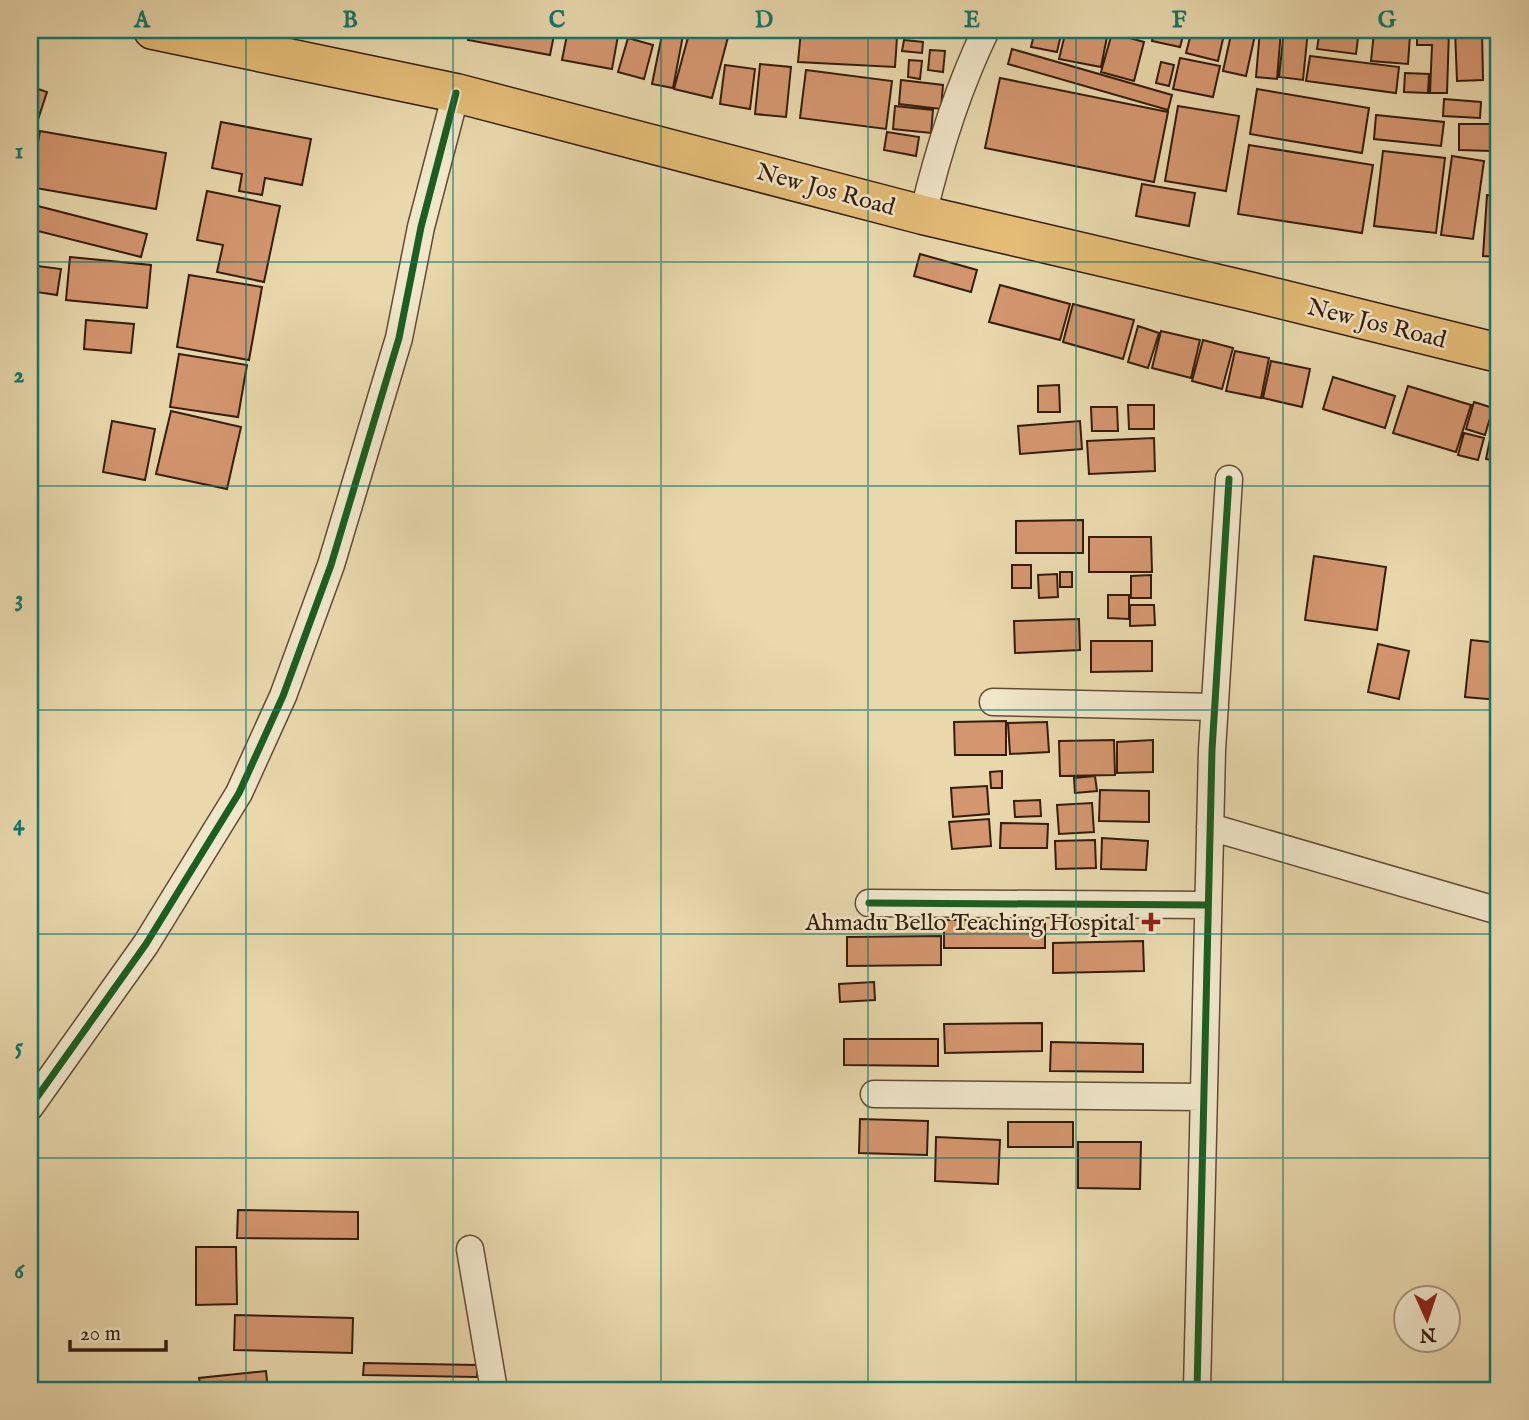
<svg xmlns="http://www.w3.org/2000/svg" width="1529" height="1420" font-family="'IM FELL English',serif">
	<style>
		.building { fill: #d4966f; stroke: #341c0c; stroke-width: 2 }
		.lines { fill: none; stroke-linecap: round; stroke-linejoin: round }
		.minor-casing { stroke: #614b34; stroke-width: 29 }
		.trunk-casing { stroke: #341c0c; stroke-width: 41 }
		.minor { stroke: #f0e6c9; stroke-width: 26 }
		.trunk { stroke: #e4bc76; stroke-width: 38 }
		.cycleway-casing { stroke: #f0e6c9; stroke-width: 11 }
		.cycleway { stroke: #1b5e20; stroke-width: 7 }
		.grid { fill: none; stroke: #0f766e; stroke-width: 2; stroke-opacity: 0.55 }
		.poi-dot { fill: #8f2418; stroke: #f0e6c9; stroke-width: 2.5 }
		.labels { text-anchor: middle; stroke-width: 5; stroke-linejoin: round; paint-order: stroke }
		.street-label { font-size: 24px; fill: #341c0c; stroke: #f0e6c9 }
		.poi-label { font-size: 24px; fill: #341c0c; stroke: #f0e6c9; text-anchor: end }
		.neatline { fill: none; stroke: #0f766e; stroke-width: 2.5 }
		.grid-label { font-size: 23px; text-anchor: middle; font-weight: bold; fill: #0f766e }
	</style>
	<rect width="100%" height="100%" fill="#e8d8ac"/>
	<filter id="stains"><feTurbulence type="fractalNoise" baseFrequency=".00286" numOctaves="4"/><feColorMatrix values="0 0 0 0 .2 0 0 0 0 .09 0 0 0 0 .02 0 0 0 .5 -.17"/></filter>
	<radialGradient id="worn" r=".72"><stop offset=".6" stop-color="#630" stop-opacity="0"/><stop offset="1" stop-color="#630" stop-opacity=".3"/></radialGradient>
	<path class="building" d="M 470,30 L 555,30 L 550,55 L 468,40 Z
		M 568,30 L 619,30 L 612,69 L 562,60 Z
		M 663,30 L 684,30 L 673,88 L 652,84 Z
		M 690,30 L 728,37 L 712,98 L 674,89 Z
		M 1035,30 L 1062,30 L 1057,52 L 1031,47 Z
		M 1066,30 L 1108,32 L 1101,67 L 1059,59 Z
		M 1154,30 L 1184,32 L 1180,47 L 1152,41 Z
		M 1192,30 L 1225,30 L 1218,61 L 1186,53 Z
		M 1232,30 L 1255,35 L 1246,76 L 1223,71 Z
		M 1260,30 L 1281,30 L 1277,79 L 1256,77 Z
		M 1284,30 L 1308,30 L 1303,80 L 1279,77 Z
		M 1320,30 L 1359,30 L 1356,54 L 1317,49 Z
		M 1417,30 L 1449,30 L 1447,93 L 1430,93 L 1432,45 L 1417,45 Z
		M 1455,30 L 1482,30 L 1483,80 L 1457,81 Z
		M 801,31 L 897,37 L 895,67 L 798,62 Z
		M 1374,32 L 1410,35 L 1408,64 L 1371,61 Z
		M 1112,33 L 1144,42 L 1134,81 L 1101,72 Z
		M 628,38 L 653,45 L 644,79 L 618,72 Z
		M 904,40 L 923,42 L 922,53 L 902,51 Z
		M 1012,49 L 1172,95 L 1168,110 L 1008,64 Z
		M 930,50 L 945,51 L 943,72 L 928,70 Z
		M 1310,56 L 1399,67 L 1396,93 L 1306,81 Z
		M 1180,58 L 1220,66 L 1213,97 L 1173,89 Z
		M 909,60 L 922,61 L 920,79 L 908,77 Z
		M 1161,62 L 1174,65 L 1169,86 L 1156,83 Z
		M 760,64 L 791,67 L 786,117 L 755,114 Z
		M 725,65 L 755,69 L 750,109 L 720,104 Z
		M 806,70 L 892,81 L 886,129 L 800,118 Z
		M 1405,73 L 1429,74 L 1428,93 L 1404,92 Z
		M 1000,78 L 1168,112 L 1154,182 L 985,148 Z
		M 901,80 L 943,85 L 941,109 L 899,104 Z
		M 30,86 L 47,92 L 30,144 Z
		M 1257,89 L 1369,108 L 1362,153 L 1250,134 Z
		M 1444,99 L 1481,102 L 1480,118 L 1443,116 Z
		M 895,106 L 933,110 L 931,133 L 893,129 Z
		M 1178,106 L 1239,116 L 1226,191 L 1165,181 Z
		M 1376,115 L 1444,122 L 1441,146 L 1374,139 Z
		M 221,122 L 311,139 L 302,185 L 265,178 L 262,195 L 239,191 L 242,174 L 212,168 Z
		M 1459,124 L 1492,124 L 1492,151 L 1459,150 Z
		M 40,131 L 166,153 L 156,209 L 30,187 Z
		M 887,132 L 919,137 L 916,156 L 884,150 Z
		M 1249,145 L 1373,165 L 1362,233 L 1238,214 Z
		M 1383,151 L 1445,158 L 1436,233 L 1374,226 Z
		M 1452,156 L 1484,161 L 1473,239 L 1441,235 Z
		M 1142,184 L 1195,193 L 1189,226 L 1136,216 Z
		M 207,191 L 280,206 L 264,282 L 217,272 L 223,245 L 197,240 Z
		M 1487,195 L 1499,196 L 1499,257 L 1483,256 Z
		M 30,204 L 147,234 L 141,257 L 30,229 Z
		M 920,254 L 977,270 L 971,292 L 914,276 Z
		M 70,257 L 151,265 L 147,308 L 66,300 Z
		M 30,265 L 61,269 L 57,295 L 30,291 Z
		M 189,275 L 262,287 L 249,360 L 177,347 Z
		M 1000,285 L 1070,304 L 1060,340 L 989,322 Z
		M 1073,304 L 1134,320 L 1123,359 L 1063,342 Z
		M 86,320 L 134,324 L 131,353 L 84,349 Z
		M 1138,326 L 1159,333 L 1148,368 L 1128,362 Z
		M 1161,331 L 1200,340 L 1191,378 L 1152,368 Z
		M 1203,340 L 1233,348 L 1222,389 L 1192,381 Z
		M 1235,351 L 1269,358 L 1261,398 L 1226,391 Z
		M 179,354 L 247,365 L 238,417 L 170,407 Z
		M 1271,361 L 1310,369 L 1302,407 L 1263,398 Z
		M 1333,377 L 1395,396 L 1385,428 L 1323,409 Z
		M 1059,385 L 1060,412 L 1038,412 L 1038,386 Z
		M 1408,386 L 1471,405 L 1456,452 L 1393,433 Z
		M 1474,402 L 1493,408 L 1485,435 L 1466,429 Z
		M 1128,405 L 1154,405 L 1154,429 L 1129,429 Z
		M 1497,405 L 1499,406 L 1499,462 L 1486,459 Z
		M 1091,407 L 1117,407 L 1118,431 L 1092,431 Z
		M 30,409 L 38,409 L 33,460 L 30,460 Z
		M 171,411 L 241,427 L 227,489 L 156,474 Z
		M 112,421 L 155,429 L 145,480 L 103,472 Z
		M 1080,421 L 1082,449 L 1020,454 L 1018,426 Z
		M 1464,433 L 1484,438 L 1478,460 L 1458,455 Z
		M 1154,438 L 1155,471 L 1089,474 L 1087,441 Z
		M 1083,520 L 1083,553 L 1016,553 L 1016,521 Z
		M 1089,537 L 1151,537 L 1152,572 L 1089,572 Z
		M 1314,556 L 1386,567 L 1377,630 L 1305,620 Z
		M 1012,565 L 1031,565 L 1031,588 L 1012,588 Z
		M 1060,572 L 1072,572 L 1072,587 L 1060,587 Z
		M 1057,574 L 1058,597 L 1039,598 L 1038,575 Z
		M 1151,575 L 1151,598 L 1131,598 L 1131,576 Z
		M 1108,595 L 1129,595 L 1129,619 L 1108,618 Z
		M 1130,605 L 1154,605 L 1155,625 L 1130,626 Z
		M 1079,619 L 1080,650 L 1015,653 L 1014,621 Z
		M 1471,640 L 1499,643 L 1499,700 L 1465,697 Z
		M 1091,641 L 1152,641 L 1152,671 L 1091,672 Z
		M 1378,644 L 1409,651 L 1399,699 L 1368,692 Z
		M 1006,721 L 1006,755 L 955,755 L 954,722 Z
		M 1047,722 L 1049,752 L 1010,754 L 1008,723 Z
		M 1114,740 L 1115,775 L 1060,776 L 1059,741 Z
		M 1153,740 L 1153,772 L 1117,773 L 1117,742 Z
		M 1002,771 L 1002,788 L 991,788 L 990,772 Z
		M 1095,776 L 1097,791 L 1075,793 L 1074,778 Z
		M 987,786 L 989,814 L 953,817 L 951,788 Z
		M 1100,790 L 1149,791 L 1149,822 L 1099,821 Z
		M 1040,800 L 1041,816 L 1015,817 L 1014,801 Z
		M 1092,803 L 1094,832 L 1059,834 L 1057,805 Z
		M 989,819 L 991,846 L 952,849 L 949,822 Z
		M 1001,823 L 1048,824 L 1047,848 L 1000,848 Z
		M 1102,838 L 1148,841 L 1146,870 L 1101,869 Z
		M 1095,840 L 1096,868 L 1056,869 L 1055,841 Z
		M 1045,919 L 1045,948 L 944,948 L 944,920 Z
		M 941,936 L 941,965 L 847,966 L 847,937 Z
		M 1143,941 L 1144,971 L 1053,973 L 1053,943 Z
		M 874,982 L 875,1000 L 840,1002 L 839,984 Z
		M 1042,1023 L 1042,1051 L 945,1053 L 944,1024 Z
		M 844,1039 L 938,1039 L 938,1066 L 844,1065 Z
		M 1051,1042 L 1143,1044 L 1143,1072 L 1050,1071 Z
		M 860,1119 L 928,1121 L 927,1155 L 859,1153 Z
		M 1008,1122 L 1073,1122 L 1073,1147 L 1008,1147 Z
		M 936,1137 L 1000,1140 L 998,1184 L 935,1181 Z
		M 1078,1142 L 1141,1142 L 1140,1189 L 1078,1188 Z
		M 238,1210 L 358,1212 L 358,1239 L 237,1238 Z
		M 196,1247 L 236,1247 L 237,1304 L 196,1305 Z
		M 235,1315 L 353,1318 L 352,1353 L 234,1350 Z
		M 364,1363 L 477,1365 L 477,1377 L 363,1375 Z
		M 266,1371 L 268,1390 L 201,1390 L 199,1378 Z"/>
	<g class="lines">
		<g class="minor-casing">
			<path id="minor" d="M 923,215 C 938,151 958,88 986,30
				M 993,702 L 1215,707
				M 1210,827 L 1499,911
				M 869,903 L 1208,905
				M 874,1094 L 1203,1097
				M 30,1107 L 146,944 L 239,793 L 283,696 L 331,565 L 399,338 L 421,227 L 456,93
				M 470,1249 L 494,1390
				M 1197,1390 L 1212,750 L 1229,479"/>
		</g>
		<g class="trunk-casing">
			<path id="trunk" d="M 153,30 L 456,93 L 923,215 L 1248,291 L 1499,353"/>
		</g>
		<use href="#minor" class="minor"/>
		<use href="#trunk" class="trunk"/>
		<g class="cycleway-casing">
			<path id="cycleway" d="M 869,903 L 1208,905
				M 30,1107 L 146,944 L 239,793 L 283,696 L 331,565 L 399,338 L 421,227 L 456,93
				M 1197,1390 L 1212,750 L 1229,479"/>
		</g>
		<use href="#cycleway" class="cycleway"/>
	</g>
	<path class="grid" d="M 246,30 L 246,1390M 453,30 L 453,1390M 661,30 L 661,1390M 868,30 L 868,1390M 1076,30 L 1076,1390M 1283,30 L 1283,1390M 30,262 L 1499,262M 30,486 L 1499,486M 30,710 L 1499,710M 30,934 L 1499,934M 30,1158 L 1499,1158"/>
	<path class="poi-dot" d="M1147.5 911.5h7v7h7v7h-7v7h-7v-7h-7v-7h7z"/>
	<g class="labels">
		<g class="street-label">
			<text transform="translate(826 189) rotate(15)" y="8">New Jos Road</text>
			<text transform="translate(1377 323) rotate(14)" y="8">New Jos Road</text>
		</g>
		<g class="poi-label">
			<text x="1135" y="930">Ahmadu Bello Teaching Hospital</text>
		</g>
	</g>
	<rect width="1529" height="1420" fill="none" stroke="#e8d8ac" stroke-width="77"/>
	<g transform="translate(1427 1319) rotate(177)"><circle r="33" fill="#f0e6c9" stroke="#a5957d" stroke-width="2"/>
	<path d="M0-5L12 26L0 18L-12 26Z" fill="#8f2418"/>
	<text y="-10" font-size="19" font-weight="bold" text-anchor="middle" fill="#341c0c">N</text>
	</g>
	<path d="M70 1340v10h96v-10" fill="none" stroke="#341c0c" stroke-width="3.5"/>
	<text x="80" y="1340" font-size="21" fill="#341c0c" stroke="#f0e6c9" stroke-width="5" paint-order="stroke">20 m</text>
	<rect x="38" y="38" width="1452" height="1344" class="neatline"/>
	<g class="grid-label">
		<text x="142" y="27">A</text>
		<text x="350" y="27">B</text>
		<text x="557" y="27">C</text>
		<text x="764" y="27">D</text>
		<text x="972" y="27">E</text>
		<text x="1179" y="27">F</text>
		<text x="1387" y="27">G</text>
		<text x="19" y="158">1</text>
		<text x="19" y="382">2</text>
		<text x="19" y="606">3</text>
		<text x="19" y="830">4</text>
		<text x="19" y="1054">5</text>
		<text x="19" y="1278">6</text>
	</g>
	<rect width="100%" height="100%" filter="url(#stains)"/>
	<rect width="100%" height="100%" fill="url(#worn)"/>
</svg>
